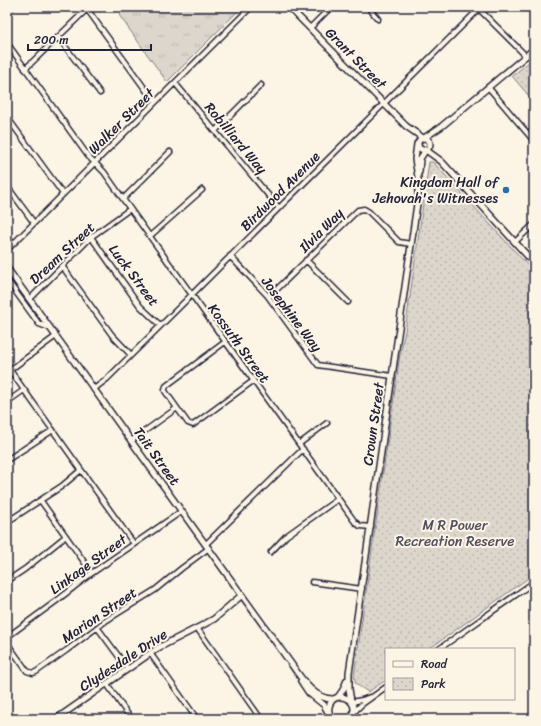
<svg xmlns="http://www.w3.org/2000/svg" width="541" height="726" font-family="Sriracha,sans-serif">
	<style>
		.grass { fill: url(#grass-tufts); stroke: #7f7c84 }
		.park { fill: url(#park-dots); stroke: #7f7c84 }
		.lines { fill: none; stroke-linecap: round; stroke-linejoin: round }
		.minor-casing { stroke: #22223b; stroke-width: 7 }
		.tertiary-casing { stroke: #22223b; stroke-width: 8 }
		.minor { stroke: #fcf5e5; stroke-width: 4 }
		.tertiary { stroke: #fcf5e5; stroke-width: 5 }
		.poi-dot { fill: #1f6fb2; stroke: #fcf5e5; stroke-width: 1.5 }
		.labels { text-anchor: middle; stroke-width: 4; stroke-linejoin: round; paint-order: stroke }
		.street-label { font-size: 14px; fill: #22223b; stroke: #fcf5e5 }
		.poi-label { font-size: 14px; fill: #22223b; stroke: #fcf5e5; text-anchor: end }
		.park-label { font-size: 14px; fill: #504f5f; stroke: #fcf5e5 }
	</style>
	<defs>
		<pattern id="grass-tufts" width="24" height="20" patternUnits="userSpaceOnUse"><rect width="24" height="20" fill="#dcd6cc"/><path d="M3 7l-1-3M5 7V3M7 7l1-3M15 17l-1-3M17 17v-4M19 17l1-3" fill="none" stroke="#bcb7b0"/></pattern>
		<pattern id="park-dots" width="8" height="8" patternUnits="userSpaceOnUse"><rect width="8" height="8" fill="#dcd6cc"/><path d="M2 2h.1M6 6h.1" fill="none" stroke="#bcb7b0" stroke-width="1.8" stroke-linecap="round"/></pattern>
	</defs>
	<rect width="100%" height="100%" fill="#fcf5e5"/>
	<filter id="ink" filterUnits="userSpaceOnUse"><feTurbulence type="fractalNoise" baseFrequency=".025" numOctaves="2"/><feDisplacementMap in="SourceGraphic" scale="8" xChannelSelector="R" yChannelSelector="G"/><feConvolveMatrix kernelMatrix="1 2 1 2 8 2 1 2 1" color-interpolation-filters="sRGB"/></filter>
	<g filter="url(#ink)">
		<path class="grass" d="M 127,7 L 242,7 L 167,82 L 119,15 Z"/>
		<path class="park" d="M 534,58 L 534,102 L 512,76 Z
			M 429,162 L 433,162 L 534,272 L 534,574 L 429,649 L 386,649 L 386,680 L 368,692 L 356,684 L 354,676 L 400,354 L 405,331 Z"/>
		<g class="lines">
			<g class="minor-casing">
				<path id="minor" d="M 368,7 L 378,19
					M 477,7 L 526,56
					M 87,9 L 148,93 L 156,101
					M 310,28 L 331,7
					M 58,37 L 100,93
					M 7,43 L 88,156 L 95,163
					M 25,69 L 88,8
					M 175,83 L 279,208
					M 488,87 L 534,141
					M 7,117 L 63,194
					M 215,131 L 261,85
					M 95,163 L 104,172 L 123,199 L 355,522 L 360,526 L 371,527
					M 7,186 L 34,223
					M 123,199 L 170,152
					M 150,236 L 202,190
					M 91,237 L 140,306 L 160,325
					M 515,242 L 534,224
					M 7,250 L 251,7
					M 230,256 L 267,295 L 318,365 L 392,376
					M 306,260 L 348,302
					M 62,266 L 112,335 L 131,355
					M 7,280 L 39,324 L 50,328
					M 269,297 L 358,210 L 364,209 L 369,212 L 399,242 L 411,244
					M 30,299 L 91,237 L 130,209
					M 7,366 L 134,544
					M 10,370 L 56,336
					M 94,389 L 107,379 L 481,7
					M 7,402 L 24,390
					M 177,408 L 188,423 L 193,425 L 253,381
					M 131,441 L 177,408 L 165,391 L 165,389 L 166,386 L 225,342
					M 299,444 L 327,423
					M 7,460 L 53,430
					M 41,501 L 92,573
					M 7,522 L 62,486 L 81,470
					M 206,544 L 303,449
					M 271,552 L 286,536 L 338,499
					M 7,581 L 25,569 L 66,536
					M 312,582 L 362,589
					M 97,627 L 128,669
					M 197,628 L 261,719
					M 7,637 L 55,602 L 92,573 L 182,511
					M 7,643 L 27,671 L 33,673 L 36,672 L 67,650 L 107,620 L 155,590 L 182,568 L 209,548
					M 439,649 L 534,582
					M 150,653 L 197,719
					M 107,684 L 131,719
					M 351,702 L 362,700 L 370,697
					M 354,712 L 361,705 L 386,687"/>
			</g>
			<g class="tertiary-casing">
				<path id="tertiary" d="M 289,7 L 406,126 L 423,138
					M 7,11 L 11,7
					M418 144a6 6 0 1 1 12 0a6 6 0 1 1-12 0Z
					M 424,138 L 442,126 L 534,49
					M 426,150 L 441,161 L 534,263
					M 419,172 L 420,159 L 425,151
					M 7,268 L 287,658 C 299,674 312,700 334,699
					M 301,681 L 309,693 L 324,705 L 329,714
					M 338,697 L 343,690 L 347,680
					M 351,701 L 349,689 L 349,673 L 418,197 L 418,177 L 415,159 L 417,144
					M 56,719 L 158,648 L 201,626 L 214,619 L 242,595
					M 332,719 C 329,715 328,712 329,707 C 333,687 365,700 350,719"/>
			</g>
			<use href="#minor" class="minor"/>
			<use href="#tertiary" class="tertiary"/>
		</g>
	</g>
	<circle class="poi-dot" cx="506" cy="190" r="4"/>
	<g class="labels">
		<g class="street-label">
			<text transform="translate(356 58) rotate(45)" y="5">Grant Street</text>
			<text transform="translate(121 121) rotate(-45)" y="5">Walker Street</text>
			<text transform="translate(236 138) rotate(50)" y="5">Robilliard Way</text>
			<text transform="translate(280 191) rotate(-45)" y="5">Birdwood Avenue</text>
			<text transform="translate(321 230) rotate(-45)" y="5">Ilvia Way</text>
			<text transform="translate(62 253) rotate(-43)" y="5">Dream Street</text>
			<text transform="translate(134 275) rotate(53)" y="5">Luck Street</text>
			<text transform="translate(292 314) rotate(53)" y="5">Josephine Way</text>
			<text transform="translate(239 343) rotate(54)" y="5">Kossuth Street</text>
			<text transform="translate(373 424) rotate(-82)" y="5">Crown Street</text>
			<text transform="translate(157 456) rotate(54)" y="5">Tait Street</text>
			<text transform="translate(88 564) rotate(-36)" y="5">Linkage Street</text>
			<text transform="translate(99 615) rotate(-34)" y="5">Marion Street</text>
			<text transform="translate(123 660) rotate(-33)" y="5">Clydesdale Drive</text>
		</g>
		<g class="poi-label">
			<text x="498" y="187">Kingdom Hall of<tspan x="498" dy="16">Jehovah's Witnesses</tspan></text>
		</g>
		<g class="park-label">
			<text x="455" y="530">M R Power<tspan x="455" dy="16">Recreation Reserve</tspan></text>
		</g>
	</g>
	<rect width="541" height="726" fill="none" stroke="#fcf5e5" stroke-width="24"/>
	<rect x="12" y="12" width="517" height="702" fill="none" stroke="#22223b" stroke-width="1.5" filter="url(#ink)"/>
	<rect x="385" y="648" width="130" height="52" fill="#fcf5e5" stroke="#a5a1a1"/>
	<rect x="393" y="661" width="20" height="6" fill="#fcf5e5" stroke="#a5a1a1"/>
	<text x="421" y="668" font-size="12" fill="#22223b">Road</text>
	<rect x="393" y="678" width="20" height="12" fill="url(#park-dots)" stroke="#a5a1a1"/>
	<text x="421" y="688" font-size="12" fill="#22223b">Park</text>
	<path d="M28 44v6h123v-6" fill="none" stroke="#22223b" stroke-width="2"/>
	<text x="34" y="44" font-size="12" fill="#22223b" stroke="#fcf5e5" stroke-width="3" paint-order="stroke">200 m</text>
</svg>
